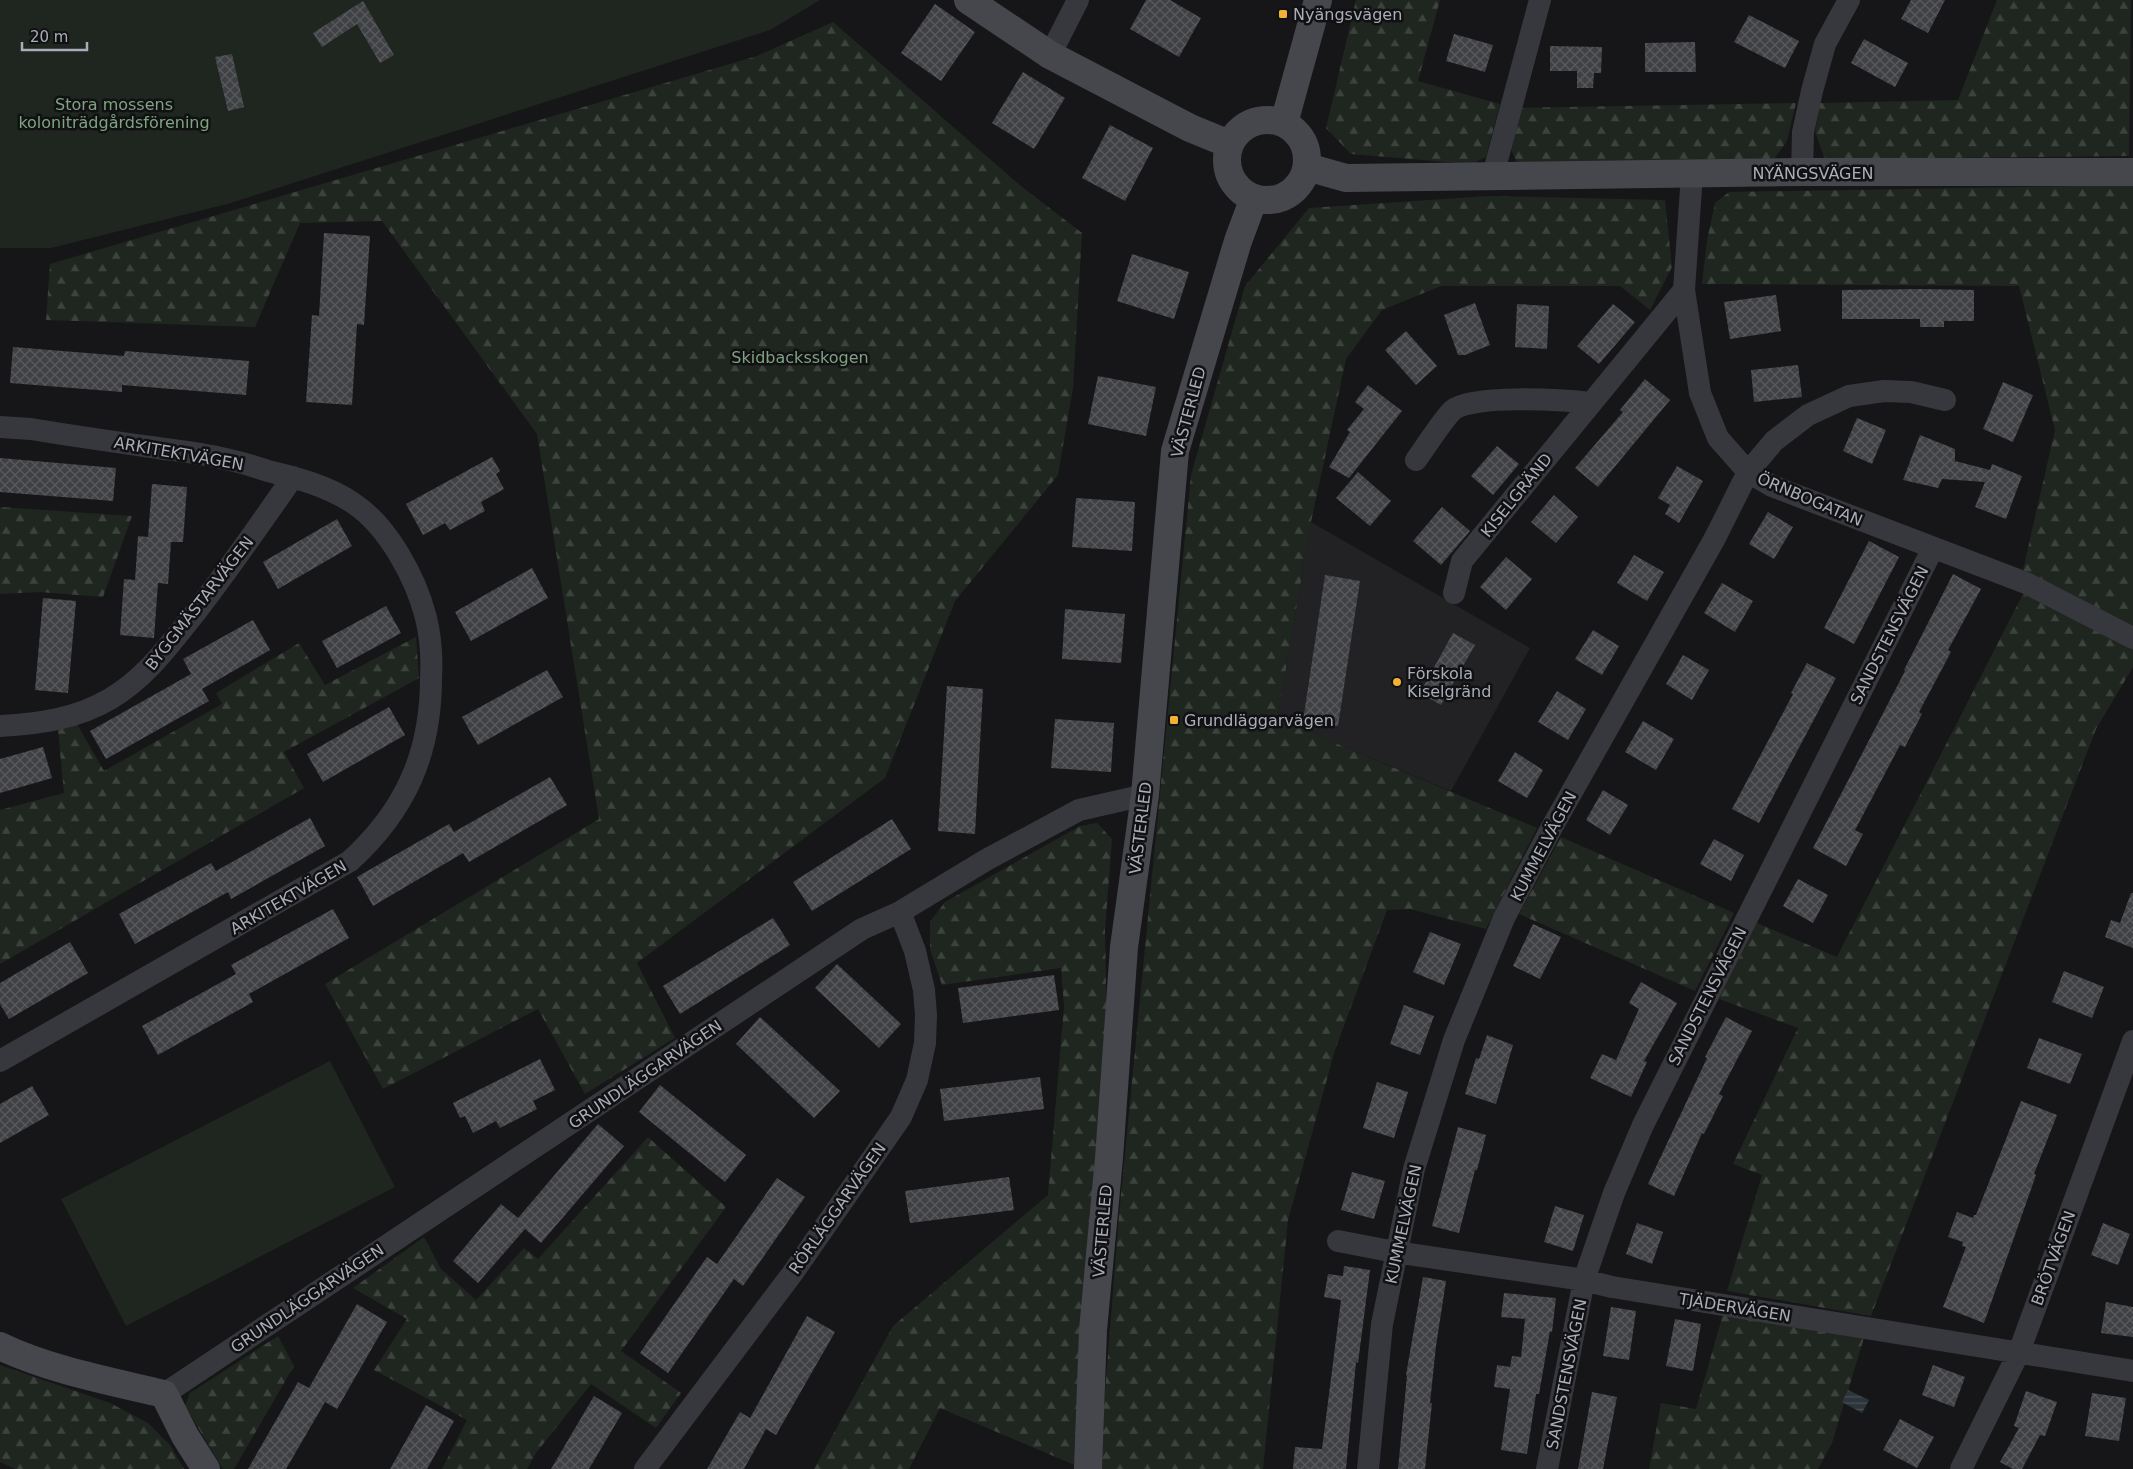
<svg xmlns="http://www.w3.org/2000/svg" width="2133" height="1469" font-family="'DejaVu Sans',sans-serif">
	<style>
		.built { fill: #222225 }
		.green { fill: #1e261f }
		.forest { fill: url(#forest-firs) }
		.water { fill: url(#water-rules) }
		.building { fill: url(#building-cross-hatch) }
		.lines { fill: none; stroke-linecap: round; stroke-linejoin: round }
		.street { stroke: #37383d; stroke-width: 22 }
		.secondary { stroke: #45474d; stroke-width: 28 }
		.poi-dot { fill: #f2b134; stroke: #111113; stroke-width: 2 }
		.labels { text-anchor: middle; stroke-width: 5; stroke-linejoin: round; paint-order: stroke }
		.poi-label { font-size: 16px; fill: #a8adb8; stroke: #111113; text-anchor: start }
		.park-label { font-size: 16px; fill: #7fa381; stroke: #111113 }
		.street-label { font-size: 16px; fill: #a8adb8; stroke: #111113 }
	</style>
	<defs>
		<pattern id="forest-firs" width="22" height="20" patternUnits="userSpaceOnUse" patternTransform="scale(1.25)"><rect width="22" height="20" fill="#1e261f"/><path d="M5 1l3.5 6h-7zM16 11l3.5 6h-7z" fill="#3c433d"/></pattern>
		<pattern id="water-rules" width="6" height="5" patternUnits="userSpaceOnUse" patternTransform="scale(1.25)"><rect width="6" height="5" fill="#2c353c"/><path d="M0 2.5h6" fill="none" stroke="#485056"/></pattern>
		<pattern id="building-cross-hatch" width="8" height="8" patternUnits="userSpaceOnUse" patternTransform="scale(1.25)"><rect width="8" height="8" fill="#404145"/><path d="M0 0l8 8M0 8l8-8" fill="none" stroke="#595a5e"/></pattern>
	</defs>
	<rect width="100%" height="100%" fill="#161618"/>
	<path class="built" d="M 1311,522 L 1530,648 L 1451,791 L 1340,745 L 1278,716 Z"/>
	<path class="green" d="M 0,0 L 820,0 L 770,30 L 231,203 L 51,248 L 0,248 Z
		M 330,1061 L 395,1187 L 126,1326 L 61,1199 Z"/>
	<path class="forest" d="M 1356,0 L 1440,0 L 1418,81 L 1500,104 L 1486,157 L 1471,164 L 1351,154 L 1326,128 Z
		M 1997,0 L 2131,0 L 2129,156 L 1825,159 L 1815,132 L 1820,103 L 1958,100 Z
		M 833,22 L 1021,186 L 1082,233 L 1073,388 L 1058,475 L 955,601 L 885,778 L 637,963 L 675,1038 L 585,1094 L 538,1009 L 383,1089 L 325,984 L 599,819 L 537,434 L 382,221 L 300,223 L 255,327 L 46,320 L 50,264 L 757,56 Z
		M 1796,103 L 1787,141 L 1771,163 L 1518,164 L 1511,150 L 1517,108 Z
		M 2133,185 L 2133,626 L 2023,570 L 2055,430 L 2019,286 L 1702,284 L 1707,240 L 1715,203 L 1729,192 Z
		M 1490,196 L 1665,200 L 1672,267 L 1650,310 L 1620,286 L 1441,286 L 1382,310 L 1346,359 L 1311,522 L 1278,716 L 1340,745 L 1537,828 L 1486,929 L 1410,909 L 1387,910 L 1335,1050 L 1288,1220 L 1263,1469 L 1099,1469 L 1119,1215 L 1191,475 L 1245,286 L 1309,208 Z
		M 0,507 L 132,516 L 103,597 L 40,592 L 0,594 Z
		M 2023,594 L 2133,649 L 2133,667 L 2096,729 L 1871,1316 L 1727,1291 L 1762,1175 L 1733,1164 L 1798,1028 L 1719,999 L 1757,923 L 1837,957 Z
		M 416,637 L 419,678 L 284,752 L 304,788 L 0,964 L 0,810 L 64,793 L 58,730 L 77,724 L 104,771 L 222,704 L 216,693 L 299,643 L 325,685 Z
		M 1097,823 L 1112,839 L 1105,929 L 1109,1158 L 1084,1469 L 940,1408 L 909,1469 L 814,1469 L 893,1326 L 1048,1195 L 1064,1006 L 1061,968 L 942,985 L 930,949 L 930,922 L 945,902 L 1080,826 Z
		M 1561,837 L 1734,913 L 1695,991 L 1519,914 Z
		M 648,1137 L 726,1207 L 621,1351 L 681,1393 L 656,1428 L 591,1384 L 536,1453 L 527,1469 L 442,1469 L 467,1420 L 374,1370 L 407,1319 L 353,1288 L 424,1237 L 441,1269 L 476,1300 L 524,1248 L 538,1259 Z
		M 1723,1314 L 1864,1338 L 1832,1443 L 1818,1469 L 1649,1469 L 1661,1403 L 1696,1409 Z
		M 278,1336 L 294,1366 L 234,1469 L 223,1469 L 185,1406 L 190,1393 Z
		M 0,1365 L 110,1403 L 148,1423 L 170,1445 L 184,1469 L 15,1469 L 0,1462 Z"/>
	<path class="water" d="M 1848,1390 L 1869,1400 L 1862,1413 L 1842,1402 Z"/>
	<path class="building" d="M 1146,0 L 1170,0 L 1201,18 L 1179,57 L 1130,29 Z
		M 1911,0 L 1945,0 L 1928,33 L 1901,19 Z
		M 363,1 L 394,55 L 380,63 L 357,24 L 322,47 L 313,33 Z
		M 935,4 L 975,32 L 941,81 L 901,53 Z
		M 1749,15 L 1799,41 L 1785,68 L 1734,42 Z
		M 1454,34 L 1493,45 L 1485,72 L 1446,61 Z
		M 1864,39 L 1908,63 L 1895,87 L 1851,63 Z
		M 1695,42 L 1696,72 L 1645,72 L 1645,43 Z
		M 1550,46 L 1602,47 L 1601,73 L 1594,73 L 1593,88 L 1577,88 L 1577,71 L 1550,71 Z
		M 232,54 L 244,107 L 228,111 L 215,57 Z
		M 1023,72 L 1065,98 L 1034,149 L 992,123 Z
		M 1110,125 L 1153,148 L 1125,201 L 1082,178 Z
		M 324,233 L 370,236 L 364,325 L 357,324 L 352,405 L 306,402 L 312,315 L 319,316 Z
		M 1132,254 L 1189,272 L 1174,319 L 1117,301 Z
		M 1921,289 L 1974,290 L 1974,321 L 1944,321 L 1944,327 L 1920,327 L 1920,319 L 1842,319 L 1842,290 Z
		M 1776,295 L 1781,331 L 1730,339 L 1724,302 Z
		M 1475,303 L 1490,345 L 1465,355 L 1458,355 L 1444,315 Z
		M 1517,304 L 1549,306 L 1547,349 L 1515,347 Z
		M 1613,304 L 1635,322 L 1599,364 L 1577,346 Z
		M 1406,331 L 1437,366 L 1416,385 L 1385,350 Z
		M 13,347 L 124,356 L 125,351 L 249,361 L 246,395 L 122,385 L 122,392 L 10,383 Z
		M 1798,365 L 1802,397 L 1754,402 L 1751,370 Z
		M 1098,376 L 1156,387 L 1146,436 L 1088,424 Z
		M 1645,379 L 1670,400 L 1598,487 L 1575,468 L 1623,412 L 1620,410 Z
		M 2003,382 L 2033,395 L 2013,442 L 1983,429 Z
		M 1368,385 L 1402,411 L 1349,478 L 1329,467 L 1350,432 L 1347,430 L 1364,409 L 1355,402 Z
		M 1857,418 L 1886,430 L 1872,464 L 1843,451 Z
		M 1920,435 L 1955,449 L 1955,461 L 1990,470 L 1992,464 L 2022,476 L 2006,519 L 1975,507 L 1985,482 L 1942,479 L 1938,488 L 1903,480 Z
		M 1497,446 L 1519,464 L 1493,495 L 1471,476 Z
		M 492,457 L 500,471 L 496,474 L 504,489 L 481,502 L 485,511 L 450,530 L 445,523 L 423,535 L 406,504 Z
		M 0,458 L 116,468 L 113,501 L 0,492 Z
		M 1677,466 L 1703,481 L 1679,523 L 1665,514 L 1670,505 L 1658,498 Z
		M 1358,472 L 1391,501 L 1370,526 L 1336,498 Z
		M 152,484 L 187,487 L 183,542 L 171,542 L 168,584 L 158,583 L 154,638 L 120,635 L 124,579 L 135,580 L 138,536 L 148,537 Z
		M 1554,495 L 1578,517 L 1556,543 L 1531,522 Z
		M 1076,498 L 1135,502 L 1132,551 L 1072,547 Z
		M 1442,507 L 1470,531 L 1441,565 L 1413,541 Z
		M 1768,512 L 1793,527 L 1774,559 L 1749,544 Z
		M 337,519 L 352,546 L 278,589 L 263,562 Z
		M 1869,541 L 1899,557 L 1854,644 L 1824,628 Z
		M 1634,555 L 1664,572 L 1647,601 L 1617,583 Z
		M 1506,557 L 1532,579 L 1506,610 L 1480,587 Z
		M 532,568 L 548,598 L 471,641 L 455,612 Z
		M 1953,574 L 1981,589 L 1948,650 L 1951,652 L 1919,712 L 1922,714 L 1905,747 L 1900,745 L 1855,830 L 1863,834 L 1846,866 L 1813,848 L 1905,671 L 1904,670 Z
		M 1325,575 L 1360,581 L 1338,726 L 1303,721 Z
		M 1722,583 L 1753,601 L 1735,632 L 1704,613 Z
		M 43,598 L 76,601 L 68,693 L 35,690 Z
		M 386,606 L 401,633 L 337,668 L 322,641 Z
		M 1065,609 L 1125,614 L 1121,663 L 1062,659 Z
		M 253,620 L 270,650 L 202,689 L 209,701 L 106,759 L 90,731 L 191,674 L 183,659 Z
		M 1593,630 L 1619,646 L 1602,675 L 1575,659 Z
		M 1453,633 L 1475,645 L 1441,705 L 1420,693 Z
		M 1683,655 L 1709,670 L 1692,700 L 1666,684 Z
		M 1807,663 L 1836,678 L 1759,823 L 1732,809 L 1793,694 L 1791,693 Z
		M 547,670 L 563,697 L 478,745 L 462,717 Z
		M 947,686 L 983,689 L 975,834 L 938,831 Z
		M 1557,691 L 1586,709 L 1568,740 L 1538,722 Z
		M 389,707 L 405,735 L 323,782 L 307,754 Z
		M 1055,719 L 1114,723 L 1111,772 L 1051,768 Z
		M 1643,721 L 1674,739 L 1656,770 L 1625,752 Z
		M 43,747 L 52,778 L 0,793 L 0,759 Z
		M 1515,752 L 1543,770 L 1527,798 L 1498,781 Z
		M 550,777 L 567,805 L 469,862 L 463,853 L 373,906 L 357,877 L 449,824 L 454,832 Z
		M 1603,790 L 1628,805 L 1610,835 L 1586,820 Z
		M 310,818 L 325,846 L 231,899 L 228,892 L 135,944 L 119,914 L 211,863 L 216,871 Z
		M 892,819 L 911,849 L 812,911 L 793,882 Z
		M 1714,839 L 1744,855 L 1731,881 L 1700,864 Z
		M 1798,879 L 1828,895 L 1813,923 L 1783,906 Z
		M 2131,893 L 2133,893 L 2133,948 L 2105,937 L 2111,920 L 2120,923 Z
		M 333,909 L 349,938 L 249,994 L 253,1002 L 158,1055 L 142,1026 L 236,974 L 231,965 Z
		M 773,918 L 790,945 L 680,1014 L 663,986 Z
		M 1533,924 L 1561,937 L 1540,979 L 1513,966 Z
		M 1430,932 L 1461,944 L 1444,985 L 1413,972 Z
		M 70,942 L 88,973 L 9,1019 L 0,1004 L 0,983 Z
		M 837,964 L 901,1024 L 879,1048 L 815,988 Z
		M 2064,971 L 2104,987 L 2092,1018 L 2052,1002 Z
		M 1054,975 L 1059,1010 L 963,1023 L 958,988 Z
		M 1641,982 L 1677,1003 L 1644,1061 L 1647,1062 L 1631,1097 L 1590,1078 L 1602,1054 L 1616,1060 L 1639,1009 L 1629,1003 Z
		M 1404,1005 L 1434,1016 L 1420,1055 L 1390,1044 Z
		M 760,1017 L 840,1091 L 814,1118 L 736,1044 Z
		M 1726,1017 L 1752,1031 L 1719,1094 L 1723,1096 L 1704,1134 L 1702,1133 L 1674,1196 L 1648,1184 L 1707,1058 L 1705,1057 Z
		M 1487,1035 L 1513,1045 L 1496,1104 L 1465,1094 L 1476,1058 L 1479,1059 Z
		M 2039,1038 L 2082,1054 L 2070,1084 L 2027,1068 Z
		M 540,1059 L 555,1090 L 533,1101 L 537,1109 L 500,1128 L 496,1121 L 473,1133 L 465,1116 L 460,1118 L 453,1103 Z
		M 1040,1077 L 1044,1109 L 944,1121 L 940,1089 Z
		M 1377,1082 L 1408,1092 L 1394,1138 L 1363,1128 Z
		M 660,1085 L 746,1155 L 725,1182 L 639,1112 Z
		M 32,1086 L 49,1115 L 0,1143 L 0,1104 Z
		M 2021,1101 L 2057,1115 L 2034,1174 L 2036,1175 L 1984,1323 L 1943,1307 L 1966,1247 L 1962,1246 L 1963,1242 L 1948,1237 L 1957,1212 L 1973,1218 L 1974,1215 L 1976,1215 Z
		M 598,1124 L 624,1146 L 541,1243 L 525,1229 L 478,1283 L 453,1261 L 501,1204 L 518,1218 Z
		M 1458,1127 L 1486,1135 L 1477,1170 L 1475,1170 L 1459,1233 L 1432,1226 Z
		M 1352,1172 L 1385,1181 L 1374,1219 L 1341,1210 Z
		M 1009,1177 L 1014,1210 L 910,1223 L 905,1191 Z
		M 777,1178 L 805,1197 L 743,1286 L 734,1279 L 668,1373 L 640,1353 L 707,1257 L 717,1264 Z
		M 1555,1206 L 1584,1215 L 1573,1251 L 1544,1242 Z
		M 1637,1223 L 1663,1232 L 1652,1264 L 1626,1254 Z
		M 2103,1223 L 2130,1234 L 2118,1265 L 2091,1255 Z
		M 1344,1266 L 1370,1270 L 1358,1363 L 1356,1362 L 1346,1469 L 1293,1469 L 1295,1447 L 1322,1449 L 1341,1300 L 1324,1297 L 1328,1274 L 1343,1276 Z
		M 1423,1277 L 1446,1281 L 1436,1346 L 1430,1403 L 1432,1403 L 1425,1469 L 1398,1469 L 1407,1376 L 1406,1375 Z
		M 1504,1293 L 1556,1298 L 1552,1332 L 1550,1331 L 1539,1394 L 1536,1394 L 1527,1454 L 1501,1450 L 1510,1389 L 1494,1387 L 1497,1365 L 1510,1367 L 1512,1356 L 1521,1357 L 1525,1319 L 1501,1317 Z
		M 2106,1302 L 2133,1307 L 2133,1337 L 2101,1333 Z
		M 357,1304 L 387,1322 L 337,1409 L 325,1402 L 286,1469 L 248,1469 L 298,1382 L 309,1388 Z
		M 1611,1307 L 1636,1311 L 1629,1360 L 1603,1356 Z
		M 807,1316 L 835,1332 L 776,1435 L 766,1429 L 744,1469 L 707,1469 L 740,1412 L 750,1418 Z
		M 1675,1319 L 1701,1324 L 1693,1371 L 1666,1366 Z
		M 1933,1365 L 1965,1377 L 1954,1407 L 1922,1395 Z
		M 2026,1391 L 2057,1402 L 2045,1436 L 2040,1435 L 2022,1469 L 2013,1469 L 2000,1462 L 2019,1428 L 2014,1426 Z
		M 1592,1392 L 1617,1397 L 1603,1469 L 1578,1469 Z
		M 2092,1393 L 2126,1398 L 2119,1441 L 2085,1436 Z
		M 594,1396 L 622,1413 L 589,1469 L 551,1469 Z
		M 426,1405 L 454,1421 L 427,1469 L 390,1469 Z
		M 1900,1419 L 1934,1437 L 1917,1468 L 1883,1450 Z"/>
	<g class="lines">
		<path class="street" d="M 1050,55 L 1078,0
			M 1802,172 L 1803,132 L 1812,91 L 1825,44 L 1849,0
			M 1692,174 L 1684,290 L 1700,393 L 1718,438 L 1748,472 L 1772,486 L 2026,583 L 2133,638
			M 1493,175 L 1540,0
			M 0,427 L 31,429 C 73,436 115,442 158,448 C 179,451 200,453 221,458 C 237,461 253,466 268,471 C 297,478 328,486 353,503 C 388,526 416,578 426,618 C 431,638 432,659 431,678 C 431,754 405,811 350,861 L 0,1061
			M 1416,460 C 1425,448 1443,419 1453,410 C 1472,394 1564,400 1590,403
			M 1454,593 L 1462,561 L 1684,290
			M 0,726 C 38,724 76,719 110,699 C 146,678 169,645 195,613 C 229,569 261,523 293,477
			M 1338,1241 L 1395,1252 L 1584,1280 L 1612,1287 L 2133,1371
			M 164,1394 L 862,929 L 900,912 L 986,860 L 1079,810 L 1145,795
			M 645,1469 L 792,1274 L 901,1117 L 917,1080 L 925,1043 L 926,1015 L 924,990 L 915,951 L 900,912
			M 1368,1469 L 1382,1324 L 1414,1169 L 1454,1040 L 1504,918 L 1552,827 L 1715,538 L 1748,472 L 1774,441 L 1808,415 L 1849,396 L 1884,391 L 1911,392 L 1945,400
			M 1547,1469 L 1584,1280 L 1614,1193 L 1643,1125 L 1933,548
			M 1961,1469 L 2019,1352 L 2133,1041"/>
		<path class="secondary" d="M 968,0 L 1050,55 L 1190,128 L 1229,144
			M1227 160a40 40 0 1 1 80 0a40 40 0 1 1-80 0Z
			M 1284,123 L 1318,0
			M 1307,167 L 1346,178 L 1802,172 L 2133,172
			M 0,1346 C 50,1370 110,1381 164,1394 L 185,1436 L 206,1469
			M 1088,1469 L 1093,1330 L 1109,1158 L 1124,947 L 1145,795 L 1175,451 L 1238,241 L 1254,198"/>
	</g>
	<g class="poi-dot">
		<rect x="1278" y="9" width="10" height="10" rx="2.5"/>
		<circle cx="1397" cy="682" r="5"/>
		<rect x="1169" y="715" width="10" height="10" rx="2.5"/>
	</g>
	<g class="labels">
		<g class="poi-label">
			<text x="1293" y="20">Nyängsvägen</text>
			<text x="1407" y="679">Förskola<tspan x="1407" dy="18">Kiselgränd</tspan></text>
			<text x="1184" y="726">Grundläggarvägen</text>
		</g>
		<g class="park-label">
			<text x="114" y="110">Stora mossens<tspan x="114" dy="18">koloniträdgårdsförening</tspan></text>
			<text x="800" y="363">Skidbacksskogen</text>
		</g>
		<g class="street-label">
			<text x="1813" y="179">NYÄNGSVÄGEN</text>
			<text transform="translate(1188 412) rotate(-75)" y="6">VÄSTERLED</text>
			<text transform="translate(179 453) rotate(10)" y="6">ARKITEKTVÄGEN</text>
			<text transform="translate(1516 495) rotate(-51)" y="6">KISELGRÄND</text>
			<text transform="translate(1810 499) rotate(23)" y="6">ÖRNBOGATAN</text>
			<text transform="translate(199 603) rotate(-52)" y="6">BYGGMÄSTARVÄGEN</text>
			<text transform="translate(1889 635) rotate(-63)" y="6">SANDSTENSVÄGEN</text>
			<text transform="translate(1140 828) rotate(-83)" y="6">VÄSTERLED</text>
			<text transform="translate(1543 846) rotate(-62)" y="6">KUMMELVÄGEN</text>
			<text transform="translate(288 897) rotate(-30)" y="6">ARKITEKTVÄGEN</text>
			<text transform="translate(1707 996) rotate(-63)" y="6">SANDSTENSVÄGEN</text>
			<text transform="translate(645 1074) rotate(-34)" y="6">GRUNDLÄGGARVÄGEN</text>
			<text transform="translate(837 1208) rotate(-55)" y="6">RÖRLÄGGARVÄGEN</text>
			<text transform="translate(1403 1224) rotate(-78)" y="6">KUMMELVÄGEN</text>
			<text transform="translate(1102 1231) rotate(-85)" y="6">VÄSTERLED</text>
			<text transform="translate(2053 1258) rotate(-70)" y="6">BRÖTVÄGEN</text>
			<text transform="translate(307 1298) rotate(-34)" y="6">GRUNDLÄGGARVÄGEN</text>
			<text transform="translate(1735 1307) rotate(9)" y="6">TJÄDERVÄGEN</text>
			<text transform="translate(1566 1374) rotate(-79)" y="6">SANDSTENSVÄGEN</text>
		</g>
	</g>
	<path d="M22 42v8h65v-8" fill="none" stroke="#a8adb8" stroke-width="2.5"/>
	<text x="30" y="42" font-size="15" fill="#a8adb8" stroke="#111113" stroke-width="4" paint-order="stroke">20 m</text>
</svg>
